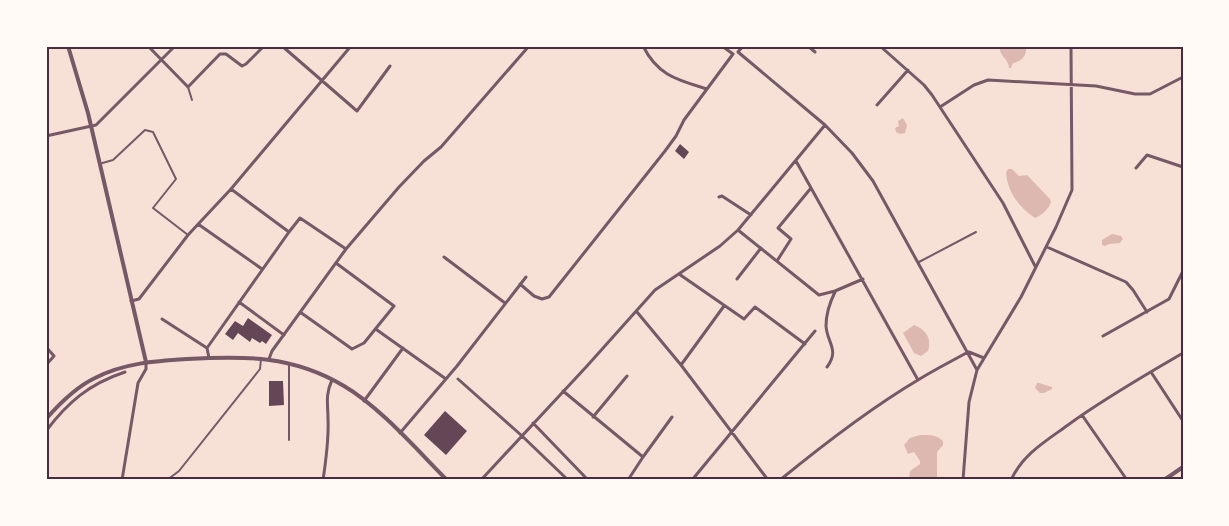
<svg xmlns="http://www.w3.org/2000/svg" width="1229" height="526" font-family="'Titillium Web',sans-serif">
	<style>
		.water { fill: #dcb8b0 }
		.building { fill: #644757 }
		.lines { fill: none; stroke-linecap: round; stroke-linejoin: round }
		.service { stroke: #755966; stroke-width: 2 }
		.minor { stroke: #755966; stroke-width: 3 }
		.tertiary { stroke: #755966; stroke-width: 4 }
		.neatline { fill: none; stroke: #4a2c40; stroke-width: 2 }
	</style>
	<rect width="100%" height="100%" fill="#f7e1d7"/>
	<path class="water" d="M 1000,46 L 1026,46 C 1027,56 1022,61 1013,63 L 1011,68 L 1009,68 C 1009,59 998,56 1000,46 Z
		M 903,118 L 907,125 L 905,133 L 900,134 L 896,132 L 895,128 L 899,126 L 898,121 Z
		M 1008,169 L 1012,169 L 1019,176 L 1027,175 L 1050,199 L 1051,202 C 1049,209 1042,215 1035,218 C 1019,207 1008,193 1006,173 Z
		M 1112,234 L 1121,236 L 1123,239 L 1120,243 L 1109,244 L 1105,246 L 1102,245 L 1102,240 Z
		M 914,325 C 926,330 932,338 928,351 L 921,356 L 914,353 L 903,333 Z
		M 1037,383 L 1039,383 L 1052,387 L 1052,389 L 1044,393 L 1040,393 L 1035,388 Z
		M 920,435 C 928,435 936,434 943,441 L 943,445 L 937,452 L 937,480 L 909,480 L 910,471 L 920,464 L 920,461 L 914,452 L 908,454 L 904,445 L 910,438 Z"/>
	<path class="building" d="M 680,144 L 689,152 L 684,159 L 675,151 Z
		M 248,318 L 272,335 L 266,344 L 262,341 L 260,343 L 252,338 L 250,342 L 238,333 L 233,340 L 225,334 L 235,321 L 243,326 Z
		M 269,381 L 283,381 L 284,405 L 269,406 Z
		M 445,411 L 467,431 L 446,455 L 424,435 Z"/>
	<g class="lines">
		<path class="service" d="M 188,87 L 192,100
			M 99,164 L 113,160 L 145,130 L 153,132 L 176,179 L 153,208 L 188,235
			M 919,262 L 976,232
			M 289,364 L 289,440
			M 167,480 L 179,471 L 260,369 L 261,359"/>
		<path class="minor" d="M 148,46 L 188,87 L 220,54 L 226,54 L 242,66 L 246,64 L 264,46
			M 282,46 L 357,111 L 390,66
			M 643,46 C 658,76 678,80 707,89
			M 722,46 L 733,54
			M 808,46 L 815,52
			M 880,46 L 924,85 L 932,95 L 1003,203 L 1035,266
			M 738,52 L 825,125 L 852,153 L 873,181 L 977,370
			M 738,52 L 743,46
			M 877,105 L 908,70
			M 940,107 L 974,85 L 988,80 L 1096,86 L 1135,94 L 1150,94 L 1183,77
			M 46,136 L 96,125 L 175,46
			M 796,161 L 918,380
			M 1136,168 L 1147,155 L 1183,167
			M 231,189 L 289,232
			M 719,197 L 722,196 L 751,215
			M 198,224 L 262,269
			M 738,230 L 819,295 L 835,291 L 863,279
			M 1047,247 L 1126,282 L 1133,290 L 1147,312
			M 444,257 L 505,303
			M 777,261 L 791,239 L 778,228 L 811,188
			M 679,274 L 744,319 L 755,307 L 805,344
			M 737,279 L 761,248
			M 520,284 L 534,296 L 542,299 L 549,297 L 665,151 L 676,136 L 684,120 L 733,54
			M 131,301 L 139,299 L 188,235 L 231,189 L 351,46
			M 239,302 L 284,335
			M 300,312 L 352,349 L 364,343 L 394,306 L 336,263
			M 637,312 L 681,365 L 768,480
			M 162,319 L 207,348
			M 377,330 L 446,379
			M 1103,336 L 1169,299 L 1183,271
			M 46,347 L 54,356 L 46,365
			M 969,352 L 984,358
			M 209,358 L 207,348 L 289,232 L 300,218 L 346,249
			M 269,359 L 272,351 L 346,249 L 399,187 L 424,161 L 441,147 L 529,46
			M 681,365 L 724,306
			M 827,367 C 840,350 827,343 826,326 C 826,315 830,302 835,292
			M 1151,372 L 1183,421
			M 458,379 L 521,435 L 568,480
			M 563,391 L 643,457 L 672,417
			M 364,401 L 403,348
			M 1082,415 L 1127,480
			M 593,417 L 627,376
			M 533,423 L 588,480
			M 46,431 C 68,402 89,384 125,372
			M 400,433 L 457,366 L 526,277
			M 122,480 L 138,383 L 146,369 L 146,362
			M 323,480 C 326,460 329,440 328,419 C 328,404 325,395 332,380
			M 481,480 L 587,366 L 655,290 L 720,246 L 738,230 L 825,125
			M 628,480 L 643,457
			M 692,480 L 815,331
			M 780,480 C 824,444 869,409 918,380 C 934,370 952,361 968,352
			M 963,480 L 969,402 L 977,370 L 1021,297 L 1056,227 L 1072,190 L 1071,46
			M 1011,480 C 1023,454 1046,441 1068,425 C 1105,398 1144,376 1183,353"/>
		<path class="tertiary" d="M 68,46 L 88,113 L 146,362
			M 46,419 C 60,403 76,387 95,378 C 124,363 155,361 187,359 C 245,356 292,355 344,386 C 380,407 417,450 447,480
			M 1164,480 L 1183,467"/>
	</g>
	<rect width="1229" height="526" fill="none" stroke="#fffaf5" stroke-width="95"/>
	<rect x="48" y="48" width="1134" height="430" class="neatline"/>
</svg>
